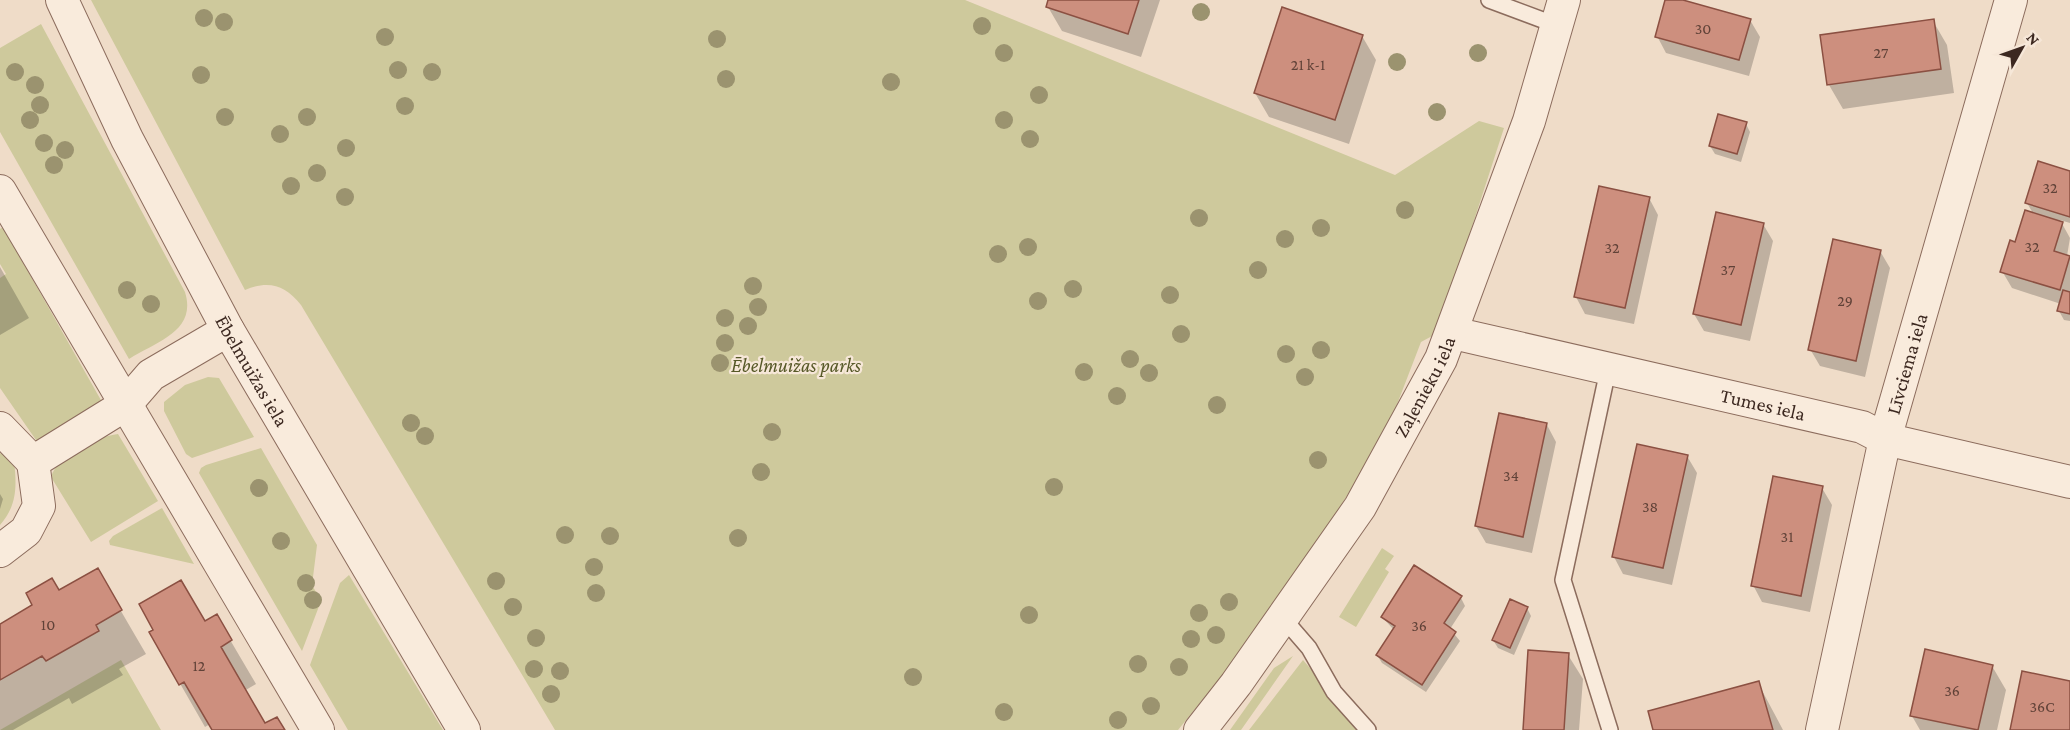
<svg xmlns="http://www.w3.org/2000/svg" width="2070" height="730" font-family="'Crimson Pro',serif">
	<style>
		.green { fill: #cec99c }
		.shadow { fill: #0003 }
		.building { fill: #cd8f7e; stroke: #8b5042; stroke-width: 1.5 }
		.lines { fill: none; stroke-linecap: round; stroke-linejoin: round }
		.service-casing { stroke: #8c6c5d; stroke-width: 18 }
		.minor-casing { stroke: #8c6c5d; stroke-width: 34 }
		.service { stroke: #f9ebdc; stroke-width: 15 }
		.minor { stroke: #f9ebdc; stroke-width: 32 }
		.tree { fill: #9b936f }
		.labels { text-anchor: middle; stroke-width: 4.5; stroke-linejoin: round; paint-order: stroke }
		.number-label { font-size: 16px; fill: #604238 }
		.street-label { font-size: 20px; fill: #3c2820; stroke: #f6e7d8 }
		.park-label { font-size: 20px; font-style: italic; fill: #565827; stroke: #f6e7d8 }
	</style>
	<rect width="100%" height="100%" fill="#efdcc8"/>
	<path class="green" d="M 91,0 L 965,0 L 1395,175 L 1479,121 L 1504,128 L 1468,239 L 1466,259 L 1434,335 L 1421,342 L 1396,407 L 1397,412 L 1318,544 L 1230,666 L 1178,730 L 555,730 L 301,305 C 285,285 269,280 245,290 Z
		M 41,24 L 185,292 C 197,331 158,341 129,359 L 0,132 L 0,48 Z
		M 3,227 L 102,402 L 40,442 L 36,440 L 0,388 L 0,278 L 6,274 L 0,264 L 0,229 Z
		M 208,377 L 219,378 L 254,437 L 192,458 L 186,454 L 164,411 L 164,402 L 185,385 Z
		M 118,434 L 158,501 L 91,542 L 51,477 C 58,454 96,437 118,434 Z
		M 261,448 L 317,545 L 312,585 L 321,601 L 302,651 L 199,473 L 201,468 L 206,465 Z
		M 0,453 L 14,461 C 17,486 17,506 0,525 Z
		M 162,508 L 194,564 L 110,545 L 109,541 L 113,536 Z
		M 1382,548 L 1394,556 L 1385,569 L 1389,572 L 1356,627 L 1339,617 Z
		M 349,575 L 443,730 L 348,730 L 310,665 L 340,583 Z
		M 1293,656 L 1241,730 L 1230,730 L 1274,668 Z
		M 121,660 L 161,730 L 0,730 Z
		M 1303,660 L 1363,730 L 1249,730 Z"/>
	<path class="shadow" d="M 1050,0 L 1160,0 L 1141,57 L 1062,31 L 1048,7 Z
		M 1666,0 L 1678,0 L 1750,20 L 1760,37 L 1749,76 L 1666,53 L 1657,36 Z
		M 1933,21 L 1947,45 L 1954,93 L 1843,109 L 1829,85 L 1822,37 Z
		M 1362,36 L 1376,60 L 1349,144 L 1269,117 L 1255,93 Z
		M 1746,124 L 1750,132 L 1741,162 L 1715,154 L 1710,146 Z
		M 2070,173 L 2070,223 L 2060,220 L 2070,238 L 2067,256 L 2070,259 L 2070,321 L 2064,320 L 2059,311 L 2061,304 L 2012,288 L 2002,271 L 2034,215 L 2027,203 Z
		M 1649,198 L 1658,215 L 1634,324 L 1585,314 L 1576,297 Z
		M 1763,224 L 1773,241 L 1750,341 L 1704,331 L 1694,314 Z
		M 1880,251 L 1890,268 L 1865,377 L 1820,366 L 1810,349 Z
		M 0,267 L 29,318 L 0,335 Z
		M 1547,425 L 1556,442 L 1532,553 L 1486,543 L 1476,526 Z
		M 1687,456 L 1697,473 L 1672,585 L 1623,574 L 1614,557 Z
		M 1822,488 L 1832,505 L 1810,612 L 1762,602 L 1753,585 Z
		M 0,494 L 3,499 L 0,509 Z
		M 97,570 L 146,654 L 119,669 L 123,675 L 72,704 L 69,698 L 13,730 L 0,730 L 0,625 Z
		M 1461,598 L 1465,606 L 1450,629 L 1460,641 L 1426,692 L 1382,663 L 1377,655 L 1394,630 L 1382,617 Z
		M 1527,608 L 1531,616 L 1514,655 L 1498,648 L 1493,640 Z
		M 216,616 L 256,684 L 244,691 L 264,725 L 283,730 L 213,730 L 210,724 L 205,727 L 151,633 L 205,623 Z
		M 1568,655 L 1583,679 L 1579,730 L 1524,730 Z
		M 1992,666 L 2006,690 L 1997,730 L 1920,730 L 1912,716 Z
		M 1758,683 L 1783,730 L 1654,730 Z"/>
	<path class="building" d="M 1048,0 L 1139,0 L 1128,34 L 1046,7 Z
		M 1665,0 L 1683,0 L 1751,19 L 1739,60 L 1655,37 Z
		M 1282,7 L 1363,35 L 1335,120 L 1254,93 Z
		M 1934,19 L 1941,69 L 1827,85 L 1820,35 Z
		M 1718,114 L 1747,122 L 1737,154 L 1709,146 Z
		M 2038,161 L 2070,171 L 2070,217 L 2025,203 Z
		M 1599,186 L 1650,197 L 1625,308 L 1574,297 Z
		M 2025,210 L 2063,222 L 2054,251 L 2070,256 L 2060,290 L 2000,272 L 2010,240 L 2015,242 Z
		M 1716,212 L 1764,223 L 1741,325 L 1693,314 Z
		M 1833,239 L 1881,250 L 1856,361 L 1808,350 Z
		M 2063,290 L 2070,292 L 2070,314 L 2057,311 Z
		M 1499,413 L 1547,423 L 1523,537 L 1475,526 Z
		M 1637,444 L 1688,455 L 1663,568 L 1612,557 Z
		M 1773,476 L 1823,486 L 1801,596 L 1751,586 Z
		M 1414,565 L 1462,596 L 1444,623 L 1456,632 L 1422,685 L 1376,655 L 1395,626 L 1381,617 Z
		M 98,568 L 122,610 L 96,625 L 99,631 L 46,661 L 42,656 L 0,680 L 0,624 L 32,605 L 26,593 L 52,578 L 59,590 Z
		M 181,580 L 205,621 L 217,614 L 232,640 L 221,647 L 265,723 L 277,717 L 285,730 L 212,730 L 184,682 L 179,685 L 149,632 L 153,630 L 139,604 Z
		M 1510,599 L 1528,607 L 1510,648 L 1492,640 Z
		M 1925,649 L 1993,665 L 1978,730 L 1910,716 Z
		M 1528,650 L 1569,653 L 1564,730 L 1523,730 Z
		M 2022,671 L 2070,681 L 2070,730 L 2010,730 Z
		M 1759,681 L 1773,730 L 1653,730 L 1648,711 Z"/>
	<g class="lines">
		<g class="service-casing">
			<path id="service" d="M 1489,0 L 1556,25
				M 1608,370 L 1563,580 L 1610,730
				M 1283,618 L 1309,648 L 1334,692 L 1368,730"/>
		</g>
		<g class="minor-casing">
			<g id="minor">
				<path id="s1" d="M 62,0 L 127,139 L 228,330 L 464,730"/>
				<path d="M 0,191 L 318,730"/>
				<path id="s2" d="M 1453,333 L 1862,427 L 1885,439 L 2070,482"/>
				<path d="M 0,428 L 33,462"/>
				<path d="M 0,551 L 26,531 L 39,506 L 33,462 L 125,405 L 151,375 L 228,330"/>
				<path id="s3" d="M 1200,730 L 1236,684 L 1360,507 L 1441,359 L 1529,121 L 1564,0"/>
				<path id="s4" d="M 1822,730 L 1885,439 L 2011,0"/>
			</g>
		</g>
		<use href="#service" class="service"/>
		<use href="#minor" class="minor"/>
	</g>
	<g class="tree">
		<circle cx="1201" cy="12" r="9"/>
		<circle cx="204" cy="18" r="9"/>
		<circle cx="224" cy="22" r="9"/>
		<circle cx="982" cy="26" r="9"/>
		<circle cx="385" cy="37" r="9"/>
		<circle cx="717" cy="39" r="9"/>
		<circle cx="1004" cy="53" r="9"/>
		<circle cx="1478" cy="53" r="9"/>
		<circle cx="1397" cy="62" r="9"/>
		<circle cx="398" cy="70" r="9"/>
		<circle cx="15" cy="72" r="9"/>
		<circle cx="432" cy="72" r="9"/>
		<circle cx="201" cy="75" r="9"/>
		<circle cx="726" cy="79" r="9"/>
		<circle cx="891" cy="82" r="9"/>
		<circle cx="35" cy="85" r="9"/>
		<circle cx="1039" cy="95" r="9"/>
		<circle cx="40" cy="105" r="9"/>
		<circle cx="405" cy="106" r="9"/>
		<circle cx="1437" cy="112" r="9"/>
		<circle cx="225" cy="117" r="9"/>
		<circle cx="307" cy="117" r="9"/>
		<circle cx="30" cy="120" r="9"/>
		<circle cx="1004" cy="120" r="9"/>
		<circle cx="280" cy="134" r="9"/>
		<circle cx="1030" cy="139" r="9"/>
		<circle cx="44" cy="143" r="9"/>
		<circle cx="346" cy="148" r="9"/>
		<circle cx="65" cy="150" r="9"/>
		<circle cx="54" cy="165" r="9"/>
		<circle cx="317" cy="173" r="9"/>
		<circle cx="291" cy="186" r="9"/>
		<circle cx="345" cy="197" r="9"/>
		<circle cx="1405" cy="210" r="9"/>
		<circle cx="1199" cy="218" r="9"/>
		<circle cx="1321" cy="228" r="9"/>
		<circle cx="1285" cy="239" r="9"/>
		<circle cx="1028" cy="247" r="9"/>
		<circle cx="998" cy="254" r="9"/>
		<circle cx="1258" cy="270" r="9"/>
		<circle cx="753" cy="286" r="9"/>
		<circle cx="1073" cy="289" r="9"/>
		<circle cx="127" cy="290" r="9"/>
		<circle cx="1170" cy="295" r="9"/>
		<circle cx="1038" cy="301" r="9"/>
		<circle cx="151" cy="304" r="9"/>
		<circle cx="758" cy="307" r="9"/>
		<circle cx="725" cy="318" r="9"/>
		<circle cx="748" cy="326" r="9"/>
		<circle cx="1181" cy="334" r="9"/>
		<circle cx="725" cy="343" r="9"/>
		<circle cx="1321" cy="350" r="9"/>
		<circle cx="1286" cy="354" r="9"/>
		<circle cx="1130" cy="359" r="9"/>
		<circle cx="720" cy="363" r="9"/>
		<circle cx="1084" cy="372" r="9"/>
		<circle cx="1149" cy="373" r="9"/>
		<circle cx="1305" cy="377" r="9"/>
		<circle cx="1117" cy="396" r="9"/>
		<circle cx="1217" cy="405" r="9"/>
		<circle cx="411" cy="423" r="9"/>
		<circle cx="772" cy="432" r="9"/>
		<circle cx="425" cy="436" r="9"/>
		<circle cx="1318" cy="460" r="9"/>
		<circle cx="761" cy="472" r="9"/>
		<circle cx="1054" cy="487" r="9"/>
		<circle cx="259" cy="488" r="9"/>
		<circle cx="565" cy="535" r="9"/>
		<circle cx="610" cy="536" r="9"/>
		<circle cx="738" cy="538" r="9"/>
		<circle cx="281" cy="541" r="9"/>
		<circle cx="594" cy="567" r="9"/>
		<circle cx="496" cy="581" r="9"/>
		<circle cx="306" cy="583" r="9"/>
		<circle cx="596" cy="593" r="9"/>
		<circle cx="313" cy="600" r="9"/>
		<circle cx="1229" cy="602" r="9"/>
		<circle cx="513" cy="607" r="9"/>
		<circle cx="1199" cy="613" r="9"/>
		<circle cx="1029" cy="615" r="9"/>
		<circle cx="1216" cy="635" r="9"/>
		<circle cx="536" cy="638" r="9"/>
		<circle cx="1191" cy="639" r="9"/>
		<circle cx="1138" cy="664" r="9"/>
		<circle cx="1179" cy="667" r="9"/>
		<circle cx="534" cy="669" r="9"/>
		<circle cx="560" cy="671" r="9"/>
		<circle cx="913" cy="677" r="9"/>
		<circle cx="551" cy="694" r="9"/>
		<circle cx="1151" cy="706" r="9"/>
		<circle cx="1004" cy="712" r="9"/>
		<circle cx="1118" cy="720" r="9"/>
	</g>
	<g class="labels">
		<g class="number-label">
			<text x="1703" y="34">30</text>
			<text x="1881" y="58">27</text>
			<text x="1308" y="70">21 k-1</text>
			<text x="2050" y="193">32</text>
			<text x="2032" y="252">32</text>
			<text x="1612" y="253">32</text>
			<text x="1728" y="275">37</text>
			<text x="1845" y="306">29</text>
			<text x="1511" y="481">34</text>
			<text x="1650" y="512">38</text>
			<text x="1787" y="542">31</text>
			<text x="48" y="630">10</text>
			<text x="1419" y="631">36</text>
			<text x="199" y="671">12</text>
			<text x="1952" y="696">36</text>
			<text x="2042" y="712">36C</text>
		</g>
		<g class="street-label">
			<text dy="7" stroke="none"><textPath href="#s4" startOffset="376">Līvciema iela</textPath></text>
			<text dy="7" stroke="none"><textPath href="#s1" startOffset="417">Ēbelmuižas iela</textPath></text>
			<text dy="7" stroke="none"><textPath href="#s3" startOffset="411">Zaļenieku iela</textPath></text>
			<text dy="7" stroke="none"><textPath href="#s2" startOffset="318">Tumes iela</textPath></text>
		</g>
		<g class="park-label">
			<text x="796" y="372">Ēbelmuižas parks</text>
		</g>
	</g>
	<g transform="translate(2022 48) rotate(50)" stroke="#f6e7d8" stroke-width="4.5" paint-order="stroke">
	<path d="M0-4.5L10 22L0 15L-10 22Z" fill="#3c2820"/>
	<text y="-9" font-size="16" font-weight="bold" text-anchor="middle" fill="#3c2820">N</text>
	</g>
</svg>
